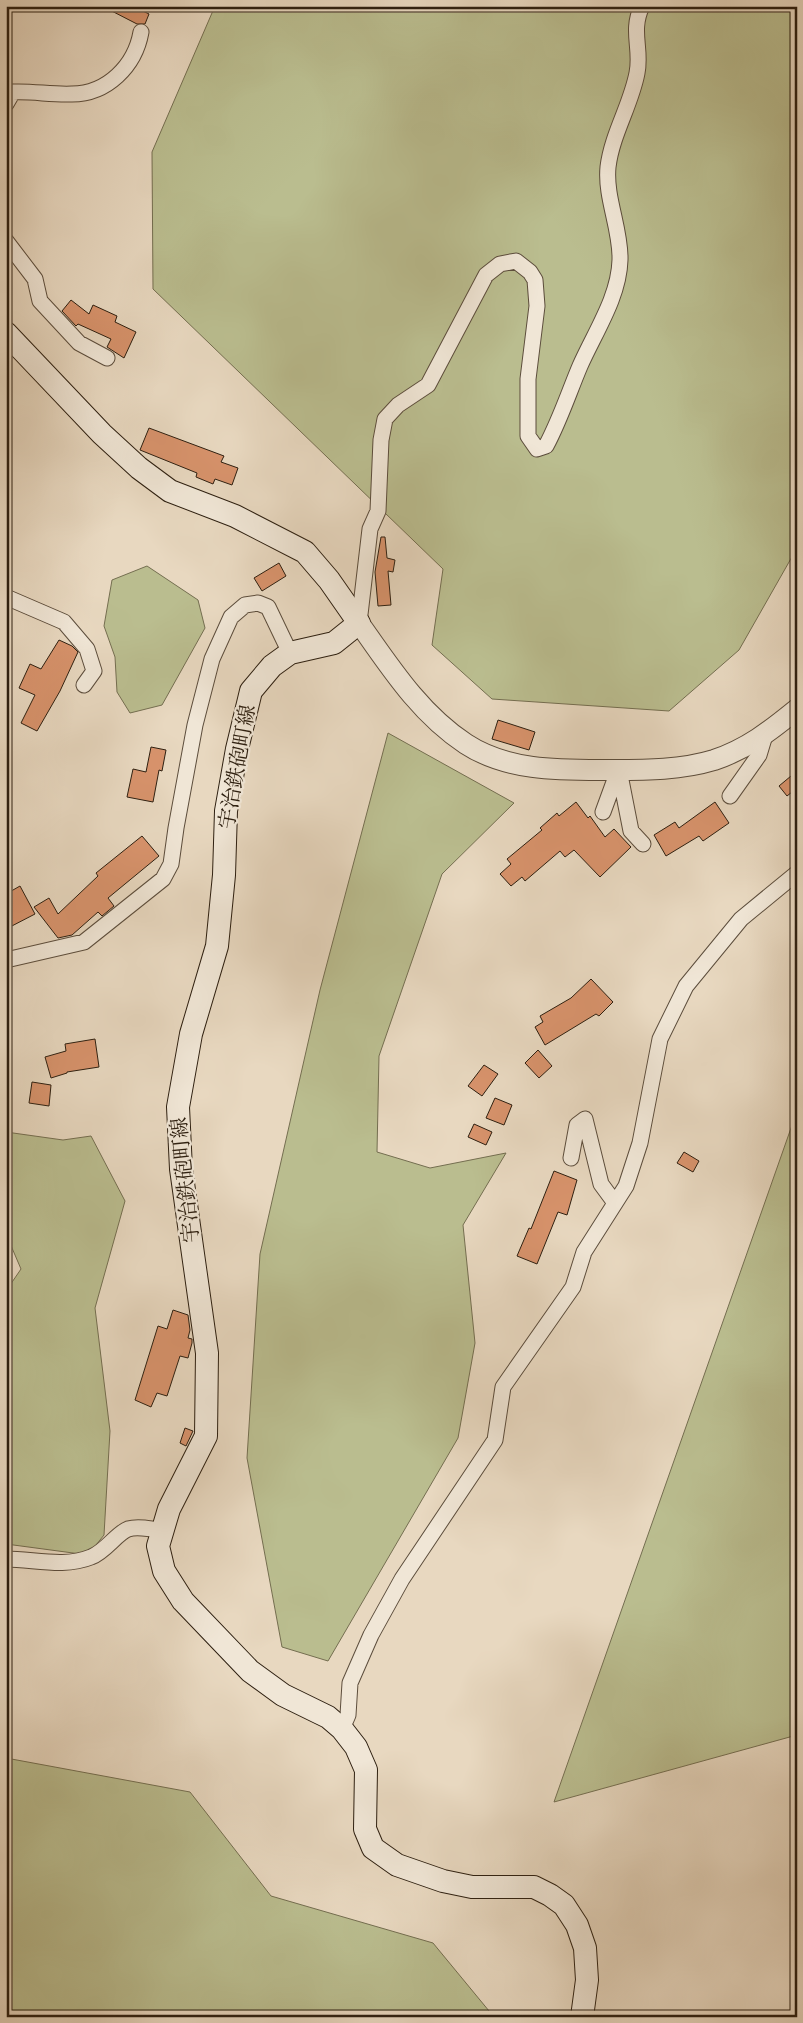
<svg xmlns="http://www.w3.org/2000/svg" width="803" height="2023" font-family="'IM FELL DW Pica','Noto Serif JP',serif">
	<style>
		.green { fill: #babd8f; stroke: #746e50 }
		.building { fill: #d8936c; stroke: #2d1f10 }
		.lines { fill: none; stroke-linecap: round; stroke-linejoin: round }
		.minor-casing { stroke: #5c4d3c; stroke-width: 17 }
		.tertiary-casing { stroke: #5c4d3c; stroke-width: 22 }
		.secondary-casing { stroke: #2d1f10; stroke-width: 24 }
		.minor { stroke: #f0e6d6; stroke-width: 15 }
		.tertiary { stroke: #f0e6d6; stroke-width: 20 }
		.secondary { stroke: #f0e6d6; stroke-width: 22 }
		.labels { text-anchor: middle; stroke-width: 4.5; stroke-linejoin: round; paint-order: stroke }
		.street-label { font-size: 21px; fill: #2d1f10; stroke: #f0e6d6 }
	</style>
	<rect width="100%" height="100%" fill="#e8d8c0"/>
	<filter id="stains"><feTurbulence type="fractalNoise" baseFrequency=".004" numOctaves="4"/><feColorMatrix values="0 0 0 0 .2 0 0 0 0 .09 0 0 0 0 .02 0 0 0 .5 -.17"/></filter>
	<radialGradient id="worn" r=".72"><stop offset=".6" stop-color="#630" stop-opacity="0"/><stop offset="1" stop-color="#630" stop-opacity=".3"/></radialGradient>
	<path class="green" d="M 215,6 L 797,6 L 797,548 L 739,650 L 669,711 L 492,699 L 432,645 L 443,569 L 153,289 L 152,152 Z
		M 147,566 L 198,600 L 205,628 L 162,705 L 130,713 L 117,692 L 115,657 L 104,626 L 112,580 Z
		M 388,733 L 514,803 L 442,874 L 379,1056 L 377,1152 L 430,1168 L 506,1153 L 463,1225 L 475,1343 L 458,1438 L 328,1661 L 282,1647 L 247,1458 L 260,1254 L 320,990 Z
		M 797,1111 L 797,1735 L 554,1802 Z
		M 6,1132 L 63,1140 L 91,1136 L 125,1201 L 95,1308 L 110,1431 L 104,1535 L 88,1555 L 6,1544 L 6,1291 L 21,1269 L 6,1234 Z
		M 6,1758 L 190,1792 L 271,1896 L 433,1943 L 494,2017 L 6,2017 Z"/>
	<path class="building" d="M 102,6 L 133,6 L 149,14 L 145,24 L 137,24 Z
		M 71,300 L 89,314 L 93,305 L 117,316 L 115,322 L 136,332 L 124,358 L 107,347 L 111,339 L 78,324 L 76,326 L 62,311 Z
		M 149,428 L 224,456 L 221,462 L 238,468 L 232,485 L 215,479 L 213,484 L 196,477 L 197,473 L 140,450 Z
		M 381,537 L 385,537 L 387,558 L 395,560 L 393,572 L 388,571 L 391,605 L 378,606 L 375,572 Z
		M 279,563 L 286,576 L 262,591 L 254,578 Z
		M 59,640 L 72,646 L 78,652 L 60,691 L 37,731 L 21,723 L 35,695 L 19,688 L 30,664 L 41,669 Z
		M 498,720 L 535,732 L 529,750 L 492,739 Z
		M 151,747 L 166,750 L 162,771 L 159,770 L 153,802 L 127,797 L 133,769 L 146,772 Z
		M 797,771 L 797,788 L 787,796 L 779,786 Z
		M 576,802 L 588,818 L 590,816 L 605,837 L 614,829 L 631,847 L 600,877 L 574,850 L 565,857 L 560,851 L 525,881 L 522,877 L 511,886 L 500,874 L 511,864 L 507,859 L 542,830 L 540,828 L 557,813 L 559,816 Z
		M 715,802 L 729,823 L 703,841 L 699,836 L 666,856 L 654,835 L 675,822 L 679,828 Z
		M 142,836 L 159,856 L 108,898 L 114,906 L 102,916 L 98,912 L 72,935 L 58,938 L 34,907 L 49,898 L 58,914 L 98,876 L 96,873 Z
		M 20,886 L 35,914 L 6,929 L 6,894 Z
		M 591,979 L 613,1002 L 599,1016 L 596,1014 L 545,1045 L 535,1027 L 543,1022 L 540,1016 L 571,998 Z
		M 95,1039 L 99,1067 L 67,1072 L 67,1073 L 51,1078 L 45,1057 L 66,1051 L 65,1044 Z
		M 538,1050 L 552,1066 L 539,1078 L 525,1063 Z
		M 484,1065 L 498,1074 L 482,1096 L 468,1086 Z
		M 32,1082 L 51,1085 L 49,1106 L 29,1103 Z
		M 495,1098 L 512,1105 L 504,1125 L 486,1118 Z
		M 474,1124 L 492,1132 L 486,1145 L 468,1137 Z
		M 684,1152 L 699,1161 L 693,1172 L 677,1163 Z
		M 554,1171 L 577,1180 L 567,1215 L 558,1212 L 537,1264 L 517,1256 L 529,1228 L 531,1229 Z
		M 173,1310 L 188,1315 L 190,1330 L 188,1338 L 192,1339 L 192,1343 L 188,1358 L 180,1356 L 167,1396 L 157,1393 L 151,1407 L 135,1400 L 158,1326 L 167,1329 Z
		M 185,1428 L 193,1431 L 186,1446 L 180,1443 Z"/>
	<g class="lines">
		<g class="minor-casing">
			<path id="minor" d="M 6,104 L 13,92 C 33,91 52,95 72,94 C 107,94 135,66 141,32
				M 6,241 L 35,279 L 40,301 L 79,343 L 107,358
				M 6,597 L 64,622 L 87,649 L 94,671 L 84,685
				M 359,623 L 370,529 L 378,511 L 381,440 L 385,419 L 398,405 L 428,385 L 486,275 L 500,264 L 516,261 L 530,272 L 535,280 L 537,306 L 528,379 L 528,436 L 537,449 L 546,446 C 560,420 569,392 580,366 C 595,332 619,297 620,260 C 621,229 605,198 608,167 C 612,134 631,105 637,73 C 642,49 630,31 642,6
				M 619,770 L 631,831 L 643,844
				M 730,796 L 759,755 L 765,735
				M 603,812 L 618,771
				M 6,960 L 84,942 L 163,879 L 171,864 L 176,828 L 195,725 L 212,659 L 231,617 L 245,605 L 258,603 L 268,607 L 290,653
				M 571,1158 L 577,1125 L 585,1119 L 601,1184 L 615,1203
				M 6,1559 C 34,1559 64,1568 91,1557 C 105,1552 117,1533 128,1529 C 138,1526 152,1529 162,1531
				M 342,1729 L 348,1715 L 350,1683 L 371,1635 L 402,1579 L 495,1440 L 503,1387 L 573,1287 L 584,1252 L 626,1186 L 640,1143 L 660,1039 L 686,986 L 741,919 L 797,873"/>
		</g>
		<g class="tertiary-casing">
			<path id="tertiary" d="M 359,623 C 390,667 420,714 466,744 C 509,772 563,770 613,770 C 647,770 681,770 714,760 C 747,749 770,731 797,709"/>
		</g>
		<g class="secondary-casing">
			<path id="secondary" d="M 6,333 L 102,434 L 139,468 L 170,491 L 235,516 L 305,552 L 329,580 L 359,623 L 334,643 L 290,653 L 272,666 L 251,691 L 237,749 L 226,811 L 224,875 L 217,946 L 191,1034 L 178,1107 L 181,1169 L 207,1353 L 206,1436 L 169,1509 L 158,1546 L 164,1571 L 183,1601 L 250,1671 L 283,1695 L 328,1717 L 342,1729 L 356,1747 L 366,1770 L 365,1829 L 373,1848 L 397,1865 L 443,1881 L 472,1887 L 534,1887 L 550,1895 L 564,1905 L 577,1925 L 585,1948 L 587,1980 L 582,2017"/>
		</g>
		<use href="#minor" class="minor"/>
		<use href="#tertiary" class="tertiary"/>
		<use href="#secondary" class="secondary"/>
	</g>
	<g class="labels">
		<g class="street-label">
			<text transform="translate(237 767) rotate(-80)" y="7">宇治鉄砲町線</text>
			<text transform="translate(185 1180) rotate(-96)" y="7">宇治鉄砲町線</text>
		</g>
	</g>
	<rect width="803" height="2023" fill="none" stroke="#e8d8c0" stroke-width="25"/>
	<rect x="8" y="8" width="788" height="2008" fill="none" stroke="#2d1f10" stroke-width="2.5"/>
	<rect x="12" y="12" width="778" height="1998" fill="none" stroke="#2d1f10"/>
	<rect width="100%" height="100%" filter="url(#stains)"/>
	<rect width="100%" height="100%" fill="url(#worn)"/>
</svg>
